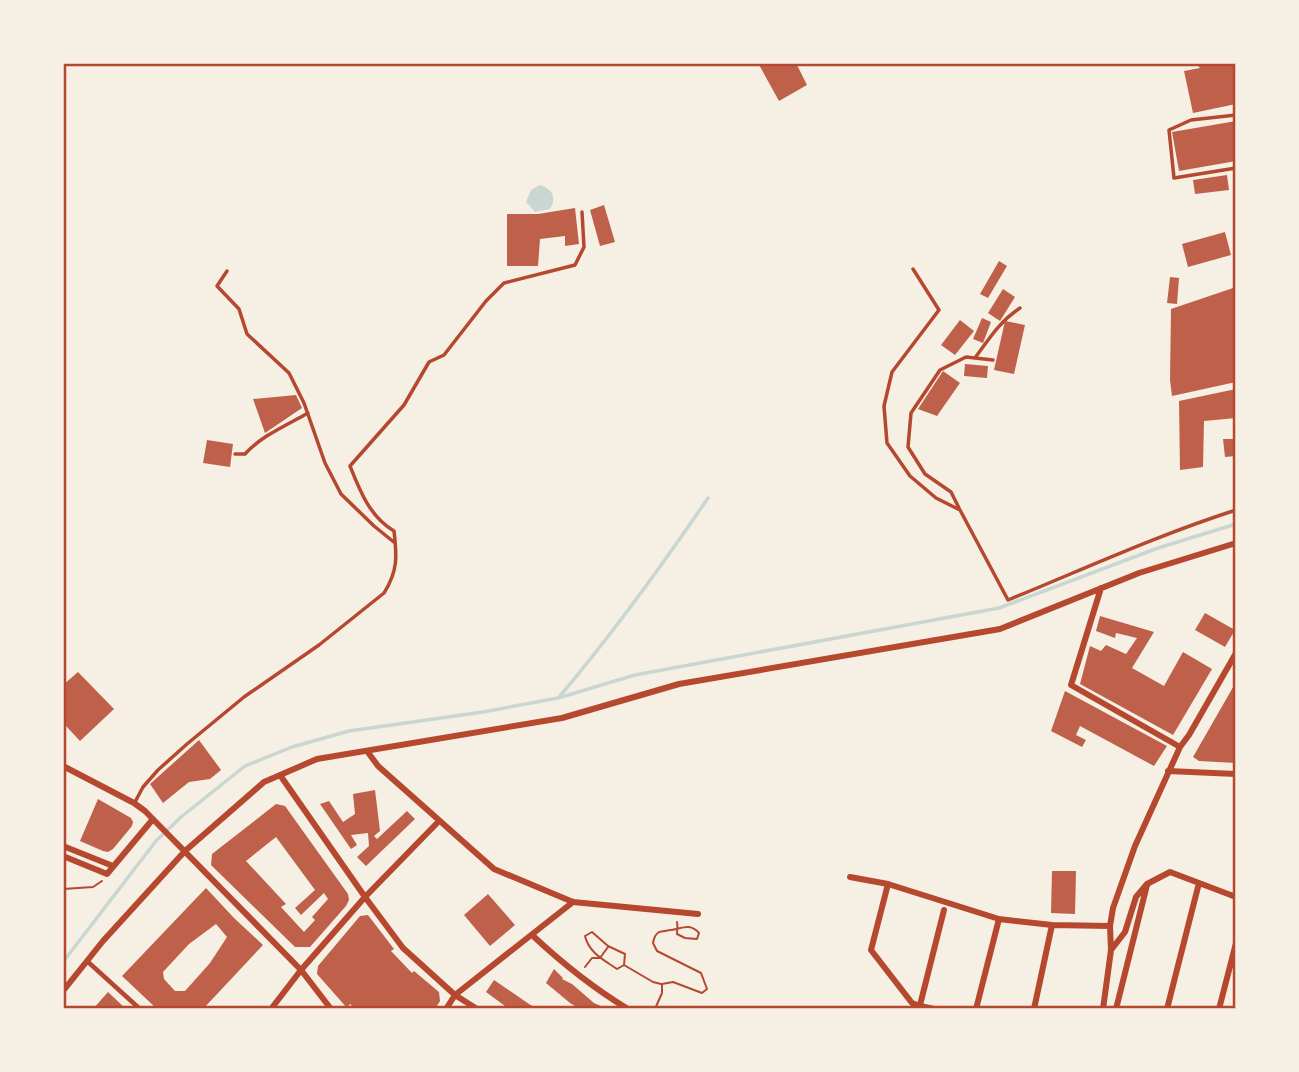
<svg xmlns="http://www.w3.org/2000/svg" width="1299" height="1072" font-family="'Roboto Condensed',sans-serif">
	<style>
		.water { fill: #c9d6d2 }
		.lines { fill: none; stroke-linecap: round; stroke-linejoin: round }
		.stream { stroke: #c9d6d2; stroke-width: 3.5 }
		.building { fill: #bf614a; fill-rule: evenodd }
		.path { stroke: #b5482f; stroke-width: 2 }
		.service { stroke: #b5482f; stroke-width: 3.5 }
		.pedestrian { stroke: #b5482f; stroke-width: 4.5 }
		.minor { stroke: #b5482f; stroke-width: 6 }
		.neatline { fill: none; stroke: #b5482f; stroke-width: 2.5 }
	</style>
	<rect width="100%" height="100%" fill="#f6efe4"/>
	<path class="water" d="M 540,185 C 552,189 557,197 550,209 L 535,212 L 526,202 L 531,190 Z"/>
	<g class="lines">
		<path class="stream" d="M 560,696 C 614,632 661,567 708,498
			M 63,962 L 156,841 L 181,817 L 245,766 L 292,747 L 349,731 L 483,712 L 558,698 L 635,675 L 999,608 L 1158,548 L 1236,524"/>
	</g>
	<path class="building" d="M 758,63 L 796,63 L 807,85 L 779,101 Z
		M 1196,63 L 1236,63 L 1236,104 L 1193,113 L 1184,71 L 1200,68 Z
		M 1236,121 L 1236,161 L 1179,171 L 1172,132 Z
		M 1227,175 L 1229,190 L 1195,194 L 1193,180 Z
		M 604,205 L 615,242 L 600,246 L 590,210 Z
		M 575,208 L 579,244 L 565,246 L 565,236 L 540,239 L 538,266 L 507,266 L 507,214 L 538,214 Z
		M 1225,232 L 1231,255 L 1188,267 L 1182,244 Z
		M 999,261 L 1007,266 L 988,298 L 980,294 Z
		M 1170,277 L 1179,278 L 1177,304 L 1167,303 Z
		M 1236,287 L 1236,382 L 1172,396 L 1170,380 L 1171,309 Z
		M 1003,289 L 1015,297 L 1000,321 L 988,313 Z
		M 982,318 L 991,322 L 983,343 L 973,339 Z
		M 960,320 L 974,331 L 955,355 L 941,345 Z
		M 1005,321 L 1025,325 L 1014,374 L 994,370 Z
		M 965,364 L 988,366 L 987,378 L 964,376 Z
		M 943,371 L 960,383 L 937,416 L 918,409 Z
		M 1236,389 L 1236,418 L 1204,421 L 1203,467 L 1180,470 L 1179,401 Z
		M 296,395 L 302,408 L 265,433 L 253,399 Z
		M 1223,439 L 1236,439 L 1236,456 L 1225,457 Z
		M 207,440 L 233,444 L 230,467 L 203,463 Z
		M 1205,613 L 1235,630 L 1225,647 L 1195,630 Z
		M 1100,616 L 1154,632 L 1132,668 L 1164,686 L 1183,652 L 1212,669 L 1173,735 L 1080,684 L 1090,646 L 1101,651 L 1106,645 L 1126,654 L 1137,638 L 1116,633 L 1115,638 L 1096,631 Z
		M 78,672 L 114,709 L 80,741 L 66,726 L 63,729 L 63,685 Z
		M 1236,682 L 1236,763 L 1199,761 L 1193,757 Z
		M 1065,691 L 1167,746 L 1154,766 L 1080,726 L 1076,735 L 1086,740 L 1082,747 L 1051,731 Z
		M 199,740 L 221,770 L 210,779 L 189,782 L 163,803 L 150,784 Z
		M 375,790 L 380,831 L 374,836 L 377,839 L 407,811 L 415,819 L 366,866 L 357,857 L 369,846 L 368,833 L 351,835 L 357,845 L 351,849 L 320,804 L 329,801 L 343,822 L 355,814 L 353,794 Z
		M 98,799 L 131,818 L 133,822 L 132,826 L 113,849 L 108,852 L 103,851 L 80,841 Z
		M 276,804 L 285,806 L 348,894 L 349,900 L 346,906 L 310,947 L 295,947 L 211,865 L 212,854 ZM 276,837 L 315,890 L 295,908 L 301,915 L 324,893 L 328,899 L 312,917 L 315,920 L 304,932 L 281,907 L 286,904 L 246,861 Z
		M 1052,871 L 1076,871 L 1075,914 L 1051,913 Z
		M 206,888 L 234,918 L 263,945 L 203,1009 L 157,1009 L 122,976 ZM 216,924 L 227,937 L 210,963 L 185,991 L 175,991 L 164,979 L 163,972 L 189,944 Z
		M 488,894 L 515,925 L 490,946 L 464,915 Z
		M 368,915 L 394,949 L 391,951 L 412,973 L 414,971 L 439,992 L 440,1001 L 435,1009 L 355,1009 L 350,1004 L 347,1008 L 317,974 L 318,966 L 360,916 Z
		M 554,969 L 563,978 L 562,979 L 572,984 L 594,1003 L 608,1009 L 580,1009 L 570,1003 L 546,983 Z
		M 494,980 L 529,1004 L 538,1009 L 509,1009 L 486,992 Z
		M 108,992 L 126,1009 L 93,1009 Z"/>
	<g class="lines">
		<path class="path" d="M 63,889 L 93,887 L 102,881
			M 624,965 L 617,969 C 604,960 589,953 585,936 L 592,932 L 608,946 L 625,954 L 624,965 L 653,982 L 661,984
			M 585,967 L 592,958 L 600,958 L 608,947
			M 655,1009 L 662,993 L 662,984 L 673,982 L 702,993 L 707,989 L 701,973 L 657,951 L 653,943 C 654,939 654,935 659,932 C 660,932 669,930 671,930 C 683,928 690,923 699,933 L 697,939 L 685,938 L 677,934 C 677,930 678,926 677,922"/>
		<path class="service" d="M 1236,115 L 1191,120 L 1169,130 L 1174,178 L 1236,168
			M 913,269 L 939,310 L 892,372 L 884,406 L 887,443 L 910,476 L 936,498 L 960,510 L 1008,600 C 1084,569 1158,535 1236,510
			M 227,271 L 217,286 L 239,309 L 247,334 L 289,373 L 304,403 L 325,463 L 341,494 L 374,526 L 395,543
			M 975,358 C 989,339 1000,321 1020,308
			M 235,454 L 245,454 C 261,436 287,425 308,413
			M 959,508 L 951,492 L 925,474 L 908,447 L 911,413 L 940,370 L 966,357 L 993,360
			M 135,802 L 143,787 L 158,770 L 187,744 L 244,697 L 319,645 L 384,593 C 398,571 397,556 394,531 C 370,517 360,491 350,466 L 404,405 L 429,362 L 444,355 L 486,301 L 504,283 L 575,265 L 584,247 L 582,212"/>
		<path class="pedestrian" d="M 87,961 L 140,1009"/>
		<path class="minor" d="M 1101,588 L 1071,685 L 1180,747
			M 367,751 L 378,766 L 494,869 L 573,902 L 698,914
			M 63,766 L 134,803 L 145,811 L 301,970 L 331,1009
			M 1168,771 L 1236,774
			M 280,775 L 365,897 L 403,948 L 455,995 L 477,1009
			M 63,846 L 113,866
			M 63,856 L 107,874 L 153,819
			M 850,877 L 888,884 L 999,919 L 1052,925 L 1110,926
			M 888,884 L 871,950 L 912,1003 L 920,1006 L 934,1009
			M 532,935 C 562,963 593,988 628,1009
			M 1111,950 L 1125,932 L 1136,897 L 1147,884 L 1170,872 L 1236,897
			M 63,991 L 103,941 L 185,851 L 264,782 L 317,759 L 562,718 L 679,684 L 1000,629 L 1139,573 L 1236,543
			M 271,1009 L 301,970 L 365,897 L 439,821
			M 446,1009 L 455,995 L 573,902
			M 919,1009 L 944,910
			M 976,1009 L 999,919
			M 1034,1009 L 1052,925
			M 1103,1009 L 1111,950 L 1110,926 L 1113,908 L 1135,846 L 1180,747 L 1189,735 L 1236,653
			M 1116,1009 L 1147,885
			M 1167,1009 L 1199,883
			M 1219,1009 L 1236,943"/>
	</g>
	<rect width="1299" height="1072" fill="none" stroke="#f6efe4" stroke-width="130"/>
	<rect x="65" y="65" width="1169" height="942" class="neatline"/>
</svg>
